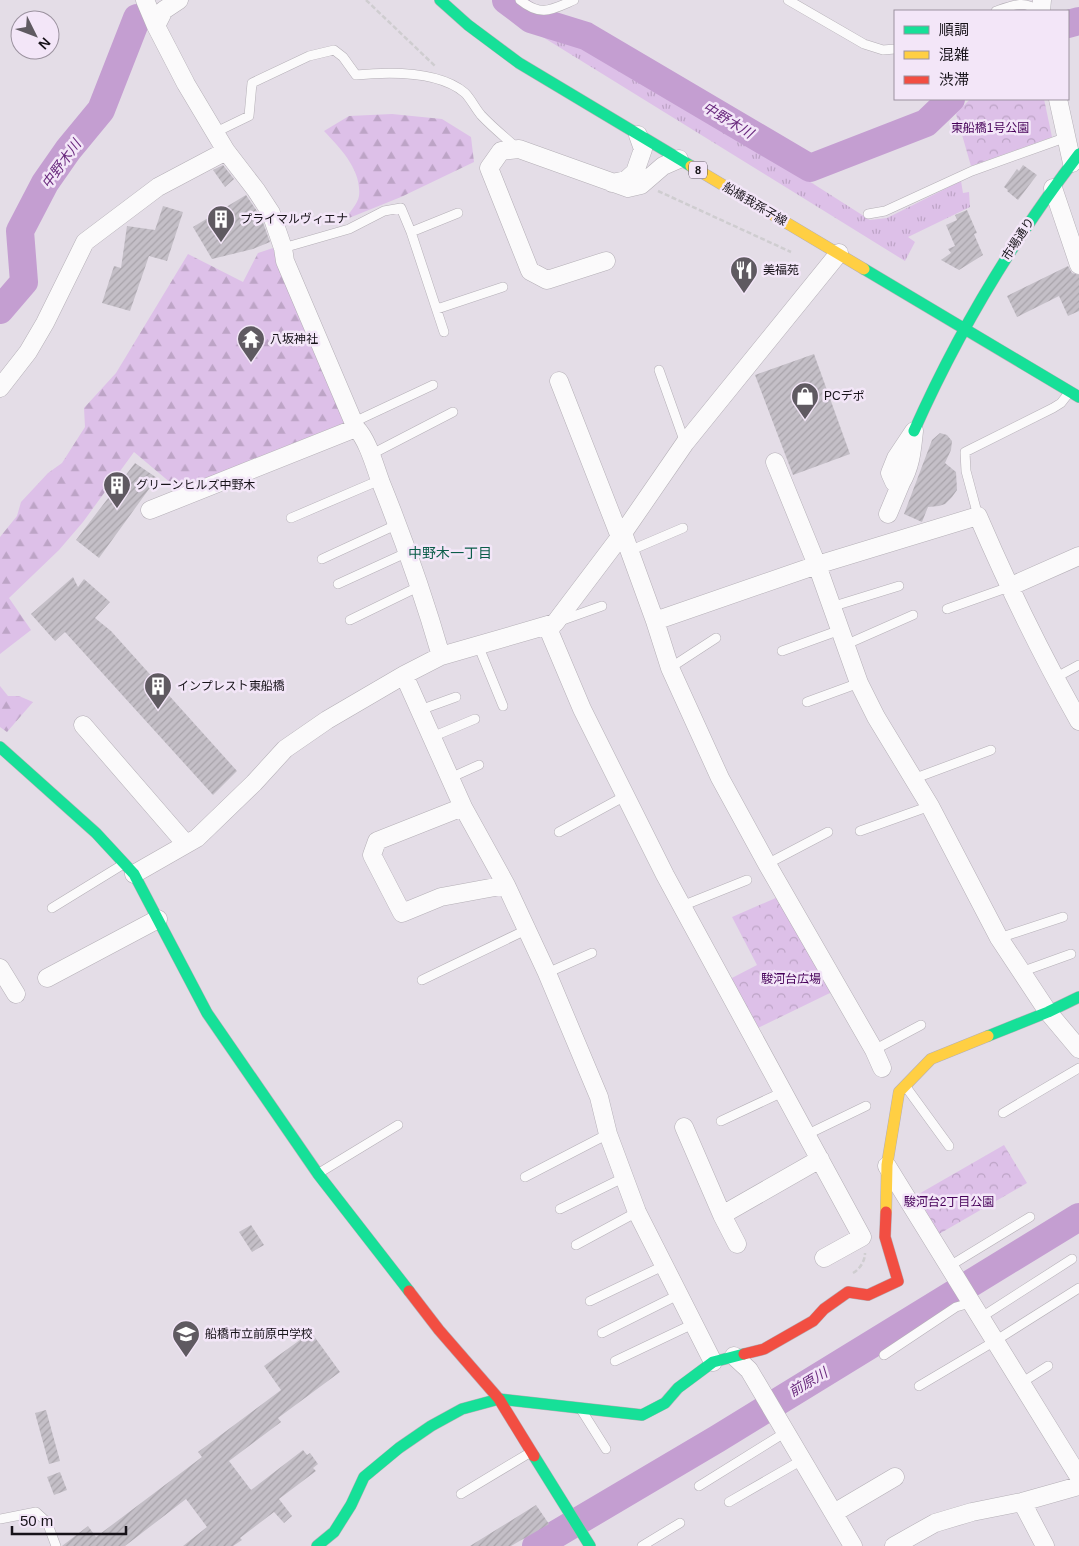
<svg xmlns="http://www.w3.org/2000/svg" width="1079" height="1546" font-family="Arial,'Noto Sans JP',sans-serif">
	<style>
		.grass { fill: url(#grass-tufts) }
		.forest { fill: url(#forest-firs) }
		.park { fill: url(#park-crowns) }
		.lines { fill: none; stroke-linecap: round; stroke-linejoin: round }
		.river { stroke: #c49ed1; stroke-width: 28 }
		.building { fill: url(#building-hatch) }
		.lane-casing { stroke: #b4afb6; stroke-width: 10 }
		.street-casing { stroke: #b4afb6; stroke-width: 19 }
		.fast-casing { stroke: #b4afb6; stroke-width: 12 }
		.slow-casing { stroke: #b4afb6; stroke-width: 12 }
		.jam-casing { stroke: #b4afb6; stroke-width: 12 }
		.path { stroke: #cfcdd0; stroke-width: 2.5; stroke-dasharray: 5 2.5; stroke-linecap: butt }
		.lane { stroke: #fbfafb; stroke-width: 9 }
		.street { stroke: #fbfafb; stroke-width: 18 }
		.fast { stroke: #16e098; stroke-width: 11 }
		.slow { stroke: #ffcf43; stroke-width: 11 }
		.jam { stroke: #f24e42; stroke-width: 11 }
		.labels { text-anchor: middle; stroke-width: 5; stroke-linejoin: round; paint-order: stroke }
		.shield { fill: #f3e6f8; stroke: #59525c; stroke-width: 1 }
		.shield-label { font-size: 11px; font-weight: bold; fill: #171319 }
		.park-label { font-size: 12px; fill: #460059; stroke: #f3e6f8 }
		.street-label { font-size: 12px; fill: #171319; stroke: #f3e6f8 }
		.poi-label { font-size: 12px; fill: #171319; stroke: #f3e6f8; text-anchor: start }
		.water-label { font-size: 14px; font-style: italic; fill: #6a2a7e; stroke: #f3e6f8 }
		.neighbourhood-label { font-size: 14px; fill: #0b5d49; stroke: #f3e6f8 }
	</style>
	<defs>
		<pattern id="grass-tufts" width="24" height="20" patternUnits="userSpaceOnUse" patternTransform="scale(1.25)"><rect width="24" height="20" fill="#ddc0e8"/><path d="M3 7l-1-3M5 7V3M7 7l1-3M15 17l-1-3M17 17v-4M19 17l1-3" fill="none" stroke="#bda4c6"/></pattern>
		<pattern id="forest-firs" width="22" height="20" patternUnits="userSpaceOnUse" patternTransform="scale(1.25)"><rect width="22" height="20" fill="#ddc0e8"/><path d="M5 1l3.5 6h-7zM16 11l3.5 6h-7z" fill="#bda4c6"/></pattern>
		<pattern id="park-crowns" width="20" height="18" patternUnits="userSpaceOnUse" patternTransform="scale(1.25)"><rect width="20" height="18" fill="#ddc0e8"/><path d="M2 6a3 3 0 1 1 6 0M12 15a3 3 0 1 1 6 0" fill="none" stroke="#bda4c6"/></pattern>
		<pattern id="building-hatch" width="6" height="6" patternUnits="userSpaceOnUse" patternTransform="scale(1.25)"><rect width="6" height="6" fill="#c4bfc7"/><path d="M-1 1l2-2M0 6l6-6M5 7l2-2" fill="none" stroke="#a8a3aa"/></pattern>
	</defs>
	<rect width="100%" height="100%" fill="#e4dde7"/>
	<path class="grass" d="M 533,31 L 570,39 L 812,183 L 870,220 L 887,218 L 961,181 L 963,193 L 969,192 L 970,207 L 908,237 L 915,242 L 905,261 Z"/>
	<path class="forest" d="M 392,114 L 442,119 L 471,137 L 474,162 L 401,197 L 344,220 C 348,214 358,204 359,196 C 362,170 340,148 324,131 L 349,116 Z
		M 273,248 L 344,423 L 178,489 L 134,452 L 83,522 L 59,550 L 9,598 L 31,630 L 0,654 L 0,537 L 17,516 L 21,502 L 48,473 L 62,463 L 85,427 L 84,408 L 116,373 L 188,254 L 243,282 L 258,253 Z
		M 0,686 L 8,696 L 19,696 L 33,702 L 7,732 L 0,727 Z"/>
	<path class="park" d="M 970,99 L 1044,99 L 1052,137 L 971,166 L 956,114 Z
		M 778,897 L 834,991 L 758,1028 L 730,979 L 757,965 L 732,917 Z
		M 1004,1145 L 1027,1183 L 939,1234 L 917,1195 Z"/>
	<g class="lines">
		<path class="river" d="M 506,0 L 531,19 L 586,36 L 810,168 L 926,123 L 951,99
			M 1068,24 L 1079,21
			M 0,310 L 24,282 L 20,231 L 45,183 L 68,150 L 101,110 L 137,18
			M 536,1546 L 717,1439 L 1079,1217"/>
	</g>
	<path class="building" d="M 223,165 L 234,179 L 225,187 L 213,170 Z
		M 1023,165 L 1037,175 L 1018,200 L 1007,191 L 1008,190 L 1004,187 L 1017,169 L 1019,171 Z
		M 246,195 L 261,217 L 270,242 L 253,249 L 212,259 L 193,227 Z
		M 163,206 L 183,212 L 167,261 L 149,256 L 130,311 L 102,303 L 114,266 L 121,268 L 127,226 L 155,230 Z
		M 967,210 L 977,233 L 974,234 L 983,255 L 959,270 L 941,260 L 951,253 L 948,249 L 955,246 L 946,225 L 957,220 L 955,215 Z
		M 1068,266 L 1072,273 L 1079,275 L 1079,311 L 1068,316 L 1059,296 L 1017,317 L 1007,296 Z
		M 814,354 L 850,454 L 793,475 L 755,375 Z
		M 940,433 L 947,435 L 952,441 L 951,450 L 945,463 L 956,472 L 957,490 L 952,497 L 945,504 L 939,506 L 928,507 L 922,522 L 904,514 L 932,440 Z
		M 135,463 L 157,478 L 99,558 L 76,540 Z
		M 73,577 L 78,587 L 84,579 L 110,602 L 95,618 L 111,631 L 237,771 L 213,795 L 65,632 L 55,641 L 31,614 Z
		M 251,1225 L 264,1245 L 252,1252 L 239,1232 Z
		M 311,1332 L 340,1372 L 278,1418 L 281,1422 L 229,1461 L 251,1490 L 303,1450 L 307,1455 L 310,1453 L 318,1464 L 313,1468 L 316,1471 L 279,1499 L 292,1516 L 284,1523 L 274,1512 L 240,1538 L 242,1540 L 233,1546 L 183,1546 L 207,1527 L 186,1499 L 125,1546 L 62,1546 L 88,1526 L 96,1537 L 202,1457 L 198,1452 L 281,1390 L 264,1366 Z
		M 46,1410 L 60,1461 L 49,1464 L 35,1413 Z
		M 60,1472 L 67,1490 L 54,1495 L 47,1477 Z
		M 536,1505 L 549,1524 L 511,1546 L 470,1546 Z"/>
	<g class="lines">
		<g class="lane-casing">
			<path id="lane" d="M 520,0 C 541,17 551,10 574,0
				M 788,0 L 864,44 L 883,50 L 895,49
				M 996,11 C 1013,5 1024,0 1039,11
				M 216,132 L 249,116 L 252,83 L 309,56 L 334,50 L 343,57 L 356,75 C 388,72 438,70 465,93 C 471,99 475,108 481,115 C 492,127 506,138 518,149
				M 868,214 L 885,211 L 972,171 L 1067,137
				M 411,232 L 458,213
				M 283,248 L 349,229 L 384,211 L 401,208 L 411,232 L 444,332
				M 437,309 L 503,287
				M 659,370 L 685,443
				M 354,422 L 433,385
				M 370,455 L 453,412
				M 978,516 L 966,471 L 965,452 L 1053,408 L 1061,403 L 1068,394
				M 291,518 L 380,480
				M 629,551 L 683,528
				M 322,559 L 398,524
				M 338,584 L 408,552
				M 831,607 L 899,586
				M 947,609 L 1009,587
				M 350,620 L 420,586
				M 560,621 L 602,606
				M 478,645 L 503,706
				M 845,645 L 913,615
				M 782,651 L 840,630
				M 670,668 L 716,638
				M 1055,678 L 1079,665
				M 807,702 L 859,683
				M 420,710 L 456,697
				M 432,737 L 475,719
				M 450,778 L 479,765
				M 913,779 L 991,750
				M 860,831 L 930,806
				M 559,832 L 625,796
				M 767,864 L 828,832
				M 682,906 L 747,880
				M 52,908 L 122,865
				M 999,938 L 1063,917
				M 1021,972 L 1071,954
				M 547,973 L 592,953
				M 422,980 L 528,929
				M 874,1050 L 921,1025
				M 906,1087 L 949,1146
				M 1003,1113 L 1079,1068
				M 721,1121 L 783,1092
				M 806,1135 L 866,1106
				M 319,1173 L 398,1125
				M 525,1177 L 608,1134
				M 560,1209 L 625,1177
				M 576,1245 L 637,1212
				M 948,1267 L 1030,1217
				M 590,1301 L 663,1266
				M 980,1318 L 1072,1259
				M 602,1333 L 678,1295
				M 884,1355 L 956,1307 L 970,1303
				M 615,1361 L 693,1324
				M 1021,1383 L 1048,1366
				M 919,1386 L 995,1341 L 1079,1288
				M 582,1411 L 606,1449
				M 699,1486 L 786,1432
				M 461,1494 L 531,1452
				M 729,1502 L 802,1460
				M 0,1519 L 36,1512 L 47,1522 L 56,1546
				M 642,1546 L 680,1523"/>
		</g>
		<g class="street-casing">
			<path id="street" d="M 145,0 L 156,26 L 186,84 L 226,151 L 256,190 L 271,213 L 283,248 L 285,261 L 356,428 C 368,440 375,467 381,483 C 404,540 424,597 441,656
				M 1041,11 L 1042,0
				M 156,26 L 164,10 L 179,0
				M 1058,99 L 1072,163
				M 612,183 L 626,180 L 635,172 L 643,149 L 638,135
				M 1053,188 L 1079,265
				M 606,261 L 547,280 L 530,271 L 489,168 L 501,151 L 519,149 L 628,188 L 641,185 L 663,166 L 679,159
				M 559,381 L 620,537
				M 0,388 L 28,352 L 45,323 L 85,242 L 158,187 L 226,151
				M 914,431 C 912,450 911,466 901,483 L 894,482 L 890,473 L 896,458 Z
				M 775,462 L 817,565 L 859,683 L 876,717 L 930,806 L 999,938 L 1048,1012 L 1079,1049
				M 150,510 L 356,428
				M 888,514 L 901,483
				M 623,533 L 655,621 L 670,668 L 720,778 L 767,864 L 874,1050 L 882,1068
				M 1009,587 L 1079,556
				M 655,621 L 817,565 L 978,516 C 1008,586 1041,654 1079,721
				M 547,626 L 582,709 L 665,875 L 862,1237 L 824,1258
				M 404,675 L 463,807 L 506,885
				M 83,725 L 186,844
				M 463,807 L 377,841 L 372,855 L 402,913 L 441,897 L 506,885 L 547,973 L 599,1097 L 608,1134 L 637,1212 L 713,1362
				M 134,874 L 197,838 L 254,783 L 285,749 L 327,720 L 404,675 L 441,656 L 555,623 L 623,533 L 685,443 L 839,253
				M 0,968 L 16,994
				M 47,978 L 158,919
				M 684,1127 L 722,1215 L 820,1159
				M 887,1166 L 1079,1477
				M 722,1215 L 737,1244
				M 734,1356 L 749,1370 L 853,1546
				M 1022,1502 L 1045,1546
				M 834,1513 L 895,1477
				M 894,1546 L 935,1523 L 972,1512 L 1022,1502 L 1079,1486"/>
		</g>
		<g class="fast-casing">
			<path id="fast" d="M 440,0 L 468,25 L 519,63 L 691,166
				M 864,269 L 1079,397
				M 914,431 C 958,332 1013,240 1079,154
				M 0,747 L 96,833 L 134,874 L 207,1013 L 318,1174 L 409,1291
				M 988,1036 L 1048,1012 L 1079,997
				M 534,1456 L 590,1546
				M 317,1546 L 334,1532 L 351,1505 L 364,1477 L 399,1448 L 431,1426 L 462,1409 L 499,1399 L 642,1415 L 665,1403 L 678,1388 L 713,1362 L 744,1354"/>
		</g>
		<g class="slow-casing">
			<path id="slow" d="M 691,166 L 864,269
				M 886,1212 L 887,1165 L 899,1092 L 931,1059 L 988,1036"/>
		</g>
		<g class="jam-casing">
			<path id="jam" d="M 409,1291 L 439,1330 L 499,1399 L 534,1456
				M 744,1354 L 764,1349 L 813,1321 L 824,1309 L 848,1292 L 868,1295 L 898,1281 L 885,1237 L 886,1212"/>
		</g>
		<path class="path" d="M 366,0 L 435,66
			M 658,191 L 791,252
			M 853,1273 C 860,1269 865,1261 865,1253"/>
		<use href="#lane" class="lane"/>
		<use href="#street" class="street"/>
		<use href="#fast" class="fast"/>
		<use href="#slow" class="slow"/>
		<use href="#jam" class="jam"/>
	</g>
	<defs>
		<g id="building-pin" transform="scale(1.4375)"><path d="M0 17L-7.5 6A9.5 9.5 0 1 1 7.5 6Z" fill="#5f5a61" stroke="#f3e6f8"/><path d="M-4-6H4V6H1V3H-1V6H-4ZM-2.5-4.3h1.7v1.8h-1.7ZM.8-4.3h1.7v1.8H.8ZM-2.5-1h1.7V.8h-1.7ZM.8-1h1.7V.8H.8Z" fill="#fff"/></g>
		<g id="restaurant-pin" transform="scale(1.4375)"><path d="M0 17L-7.5 6A9.5 9.5 0 1 1 7.5 6Z" fill="#5f5a61" stroke="#f3e6f8"/><path d="M-5-6h1v4h1v-4h1v4h1v-4h1v5L-1.5 .5V6h-2V.5L-5-1ZM5-6V6H3V1.5H1.5Q1.5-4 5-6Z" fill="#fff"/></g>
		<g id="temple-pin" transform="scale(1.4375)"><path d="M0 17L-7.5 6A9.5 9.5 0 1 1 7.5 6Z" fill="#5f5a61" stroke="#f3e6f8"/><path d="M0-6L5-2H3V0L6.5 2.5H4V6H1.5V3h-3V6H-4V2.5H-6.5L-3 0V-2H-5Z" fill="#fff"/></g>
		<g id="shop-pin" transform="scale(1.4375)"><path d="M0 17L-7.5 6A9.5 9.5 0 1 1 7.5 6Z" fill="#5f5a61" stroke="#f3e6f8"/><path d="M-5-2.5h2.3a2.7 3.5 0 0 1 5.4 0H5L5.5 6h-11ZM-1.5-2.5h3a1.5 2.3 0 0 0-3 0Z" fill="#fff"/></g>
		<g id="school-pin" transform="scale(1.4375)"><path d="M0 17L-7.5 6A9.5 9.5 0 1 1 7.5 6Z" fill="#5f5a61" stroke="#f3e6f8"/><path d="M0-5L7-2L0 1L-7-2ZM-4 1L0 2.5L4 1V4Q0 6-4 4Z" fill="#fff"/></g>
	</defs>
	<g fill-rule="evenodd">
		<use href="#building-pin" x="221" y="219"/>
		<use href="#restaurant-pin" x="744" y="270"/>
		<use href="#temple-pin" x="251" y="339"/>
		<use href="#shop-pin" x="805" y="396"/>
		<use href="#building-pin" x="117" y="485"/>
		<use href="#building-pin" x="158" y="686"/>
		<use href="#school-pin" x="186" y="1334"/>
	</g>
	<g class="labels">
		<rect class="shield" x="689" y="161.5" width="18" height="17" rx="4"/>
		<g class="shield-label">
			<text x="698" y="174">8</text>
		</g>
		<g class="park-label">
			<text x="990" y="132">東船橋1号公園</text>
			<text x="791" y="983">駿河台広場</text>
			<text x="949" y="1206">駿河台2丁目公園</text>
		</g>
		<g class="street-label">
			<text transform="translate(755 204) rotate(31)" y="4">船橋我孫子線</text>
			<text transform="translate(1018 239) rotate(-57)" y="4">市場通り</text>
		</g>
		<g class="poi-label">
			<text x="240" y="223">プライマルヴィエナ</text>
			<text x="763" y="274">美福苑</text>
			<text x="270" y="343">八坂神社</text>
			<text x="824" y="400">PCデポ</text>
			<text x="136" y="489">グリーンヒルズ中野木</text>
			<text x="177" y="690">インプレスト東船橋</text>
			<text x="205" y="1338">船橋市立前原中学校</text>
		</g>
		<g class="water-label">
			<text transform="translate(728 120) rotate(31)" y="5">中野木川</text>
			<text transform="translate(61 164) rotate(-54)" y="5">中野木川</text>
			<text transform="translate(808 1382) rotate(-31)" y="5">前原川</text>
		</g>
		<g class="neighbourhood-label">
			<text x="450" y="558">中野木一丁目</text>
		</g>
	</g>
	<rect x="894" y="10" width="175" height="90" fill="#f3e6f8" stroke="#9b929f"/>
	<rect x="904" y="26" width="25" height="8" fill="#16e098" stroke="#9b929f"/>
	<text x="939" y="35" font-size="15" fill="#171319">順調</text>
	<rect x="904" y="51" width="25" height="8" fill="#ffcf43" stroke="#9b929f"/>
	<text x="939" y="60" font-size="15" fill="#171319">混雑</text>
	<rect x="904" y="76" width="25" height="8" fill="#f24e42" stroke="#9b929f"/>
	<text x="939" y="85" font-size="15" fill="#171319">渋滞</text>
	<g transform="translate(35 35) rotate(132)"><circle r="24" fill="#f3e6f8" stroke="#9b929f"/>
	<path d="M0-4L9 19L0 12L-9 19Z" fill="#5f5a61"/>
	<text y="-8" font-size="14" font-weight="bold" text-anchor="middle" fill="#171319">N</text>
	</g>
	<path d="M12 1526v8h114v-8" fill="none" stroke="#171319" stroke-width="2.5"/>
	<text x="20" y="1526" font-size="15" fill="#171319" stroke="#f3e6f8" stroke-width="4" paint-order="stroke">50 m</text>
</svg>
